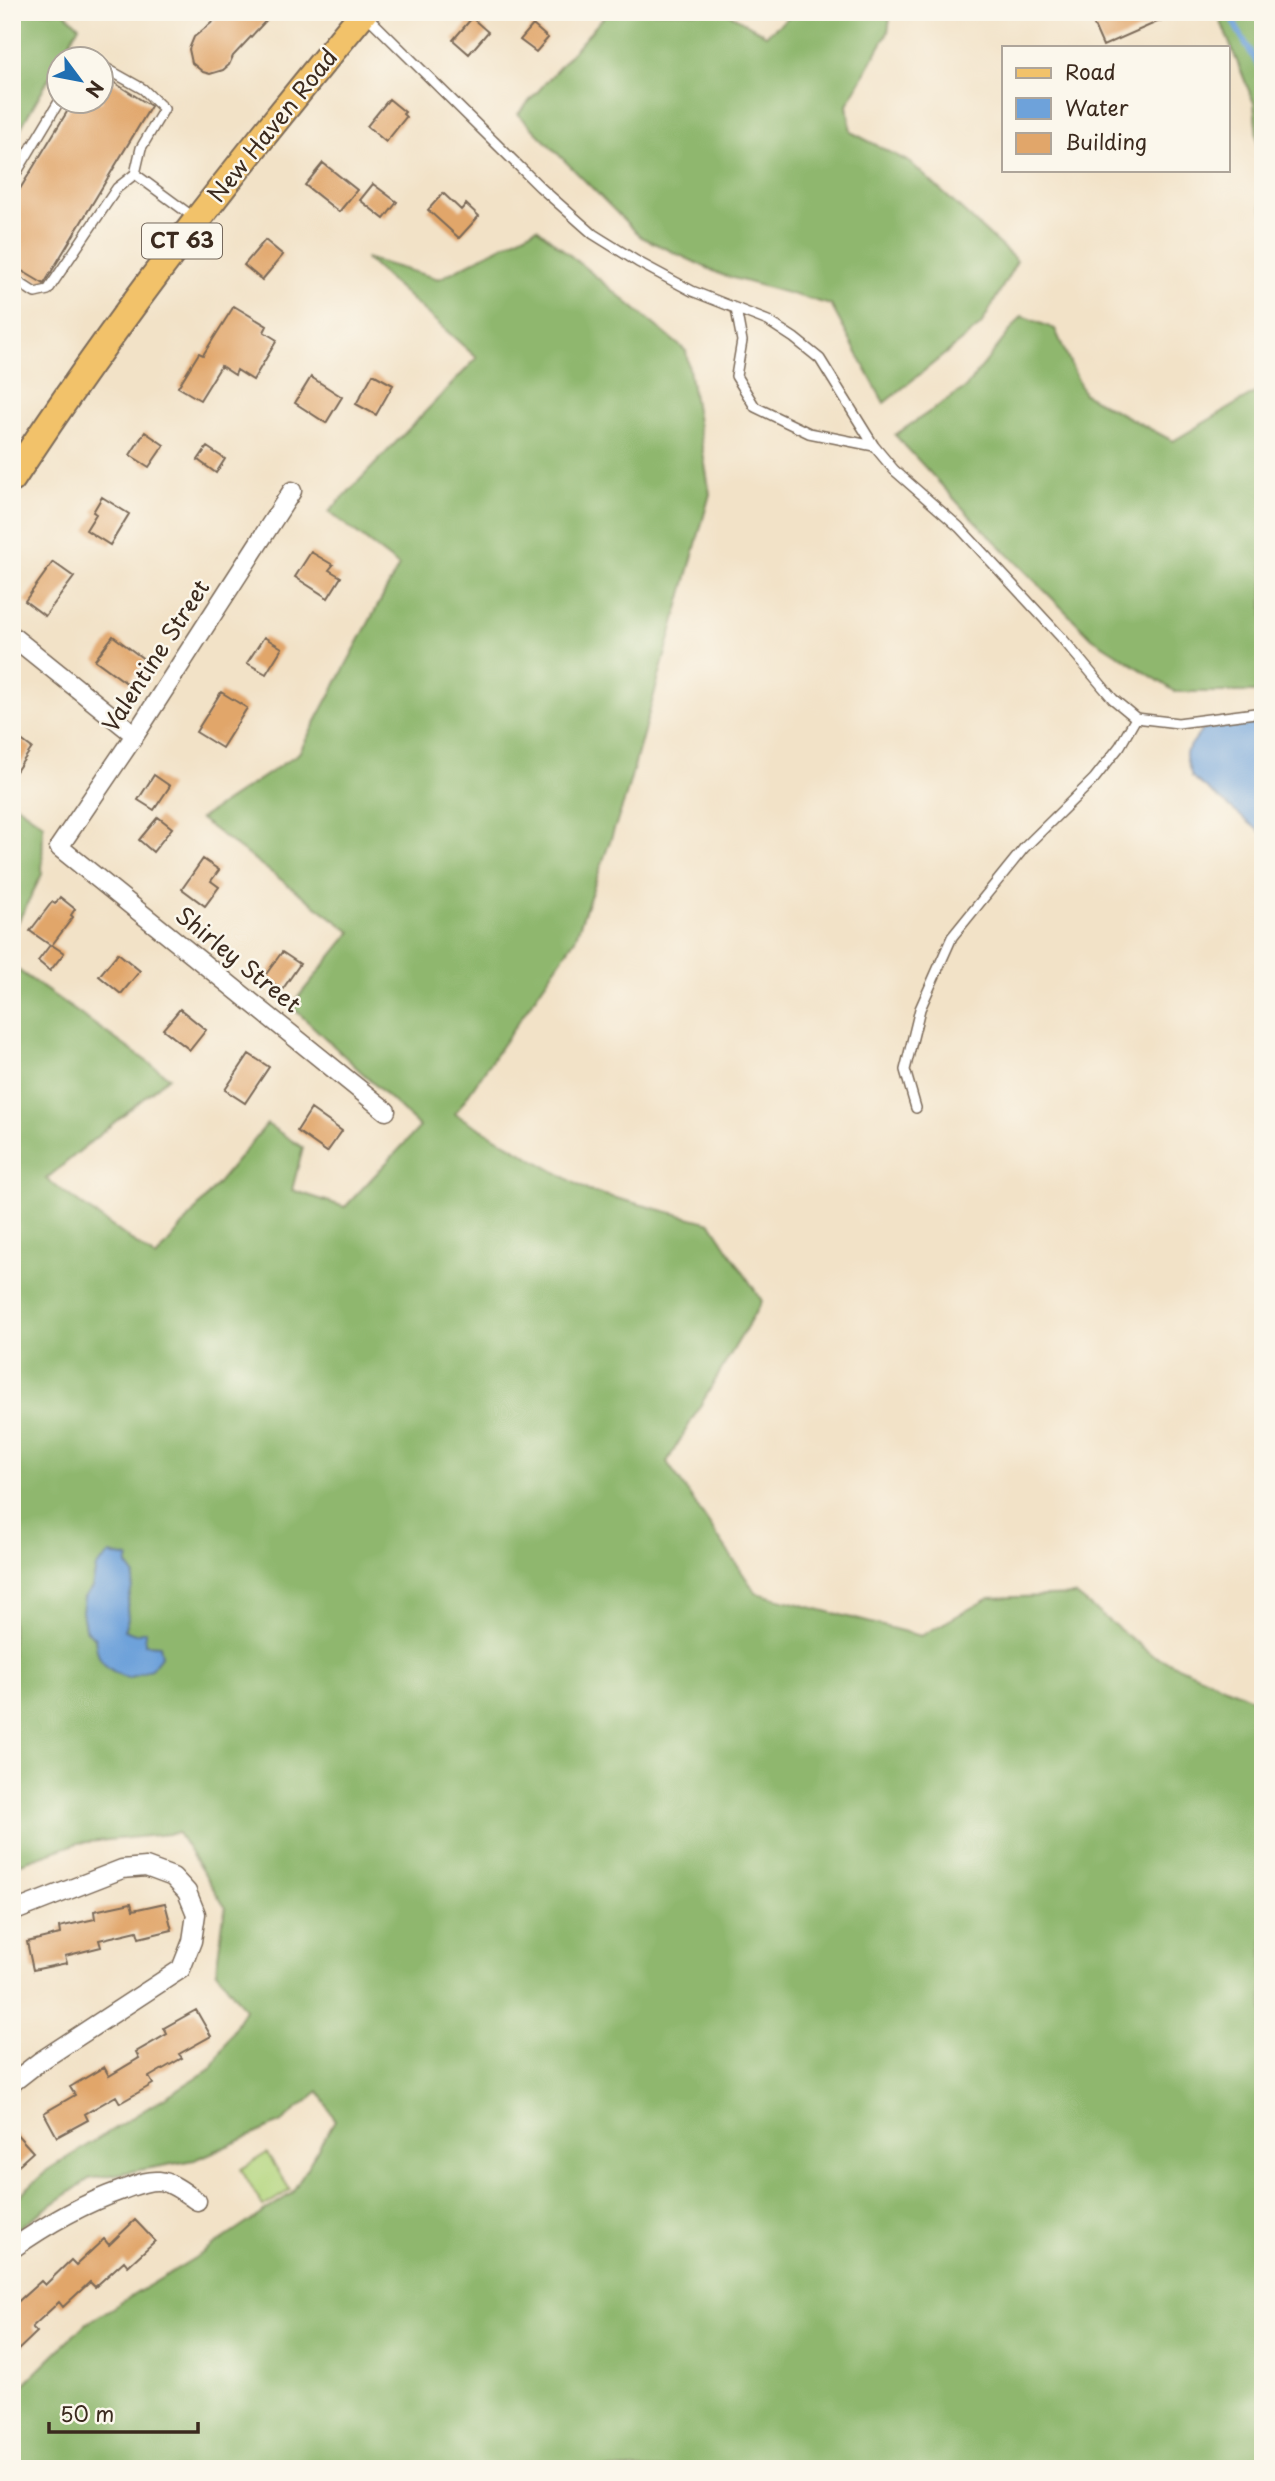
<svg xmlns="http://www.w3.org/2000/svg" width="1275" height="2481" font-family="'Playpen Sans',sans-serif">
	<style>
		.green { fill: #b4d67f; stroke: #78804e; stroke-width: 2 }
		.forest { fill: #8fb76e; stroke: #657046; stroke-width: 2 }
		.water { fill: #6ea2da; stroke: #54667c; stroke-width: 2 }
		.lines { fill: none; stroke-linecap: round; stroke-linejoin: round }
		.stream { stroke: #6ea2da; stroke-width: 6 }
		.building { fill: #e1a66a }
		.service-casing { stroke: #7b6a59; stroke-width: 12 }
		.minor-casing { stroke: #7b6a59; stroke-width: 21 }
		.primary-casing { stroke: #7b6a59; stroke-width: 30 }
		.service { stroke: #fff; stroke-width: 9 }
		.minor { stroke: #fff; stroke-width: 18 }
		.primary { stroke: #f2c26a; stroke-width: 26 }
		.labels { text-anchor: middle; stroke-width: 5; stroke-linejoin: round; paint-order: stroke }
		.shield { fill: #fbf7ec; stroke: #75685c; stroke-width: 2 }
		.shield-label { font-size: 21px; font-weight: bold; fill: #3b2a1e }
		.street-label { font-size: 23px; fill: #3b2a1e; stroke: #fbf7ec }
	</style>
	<rect width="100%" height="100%" fill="#fbf7ec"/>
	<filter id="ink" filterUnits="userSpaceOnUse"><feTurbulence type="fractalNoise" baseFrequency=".0143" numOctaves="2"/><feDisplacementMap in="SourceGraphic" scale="14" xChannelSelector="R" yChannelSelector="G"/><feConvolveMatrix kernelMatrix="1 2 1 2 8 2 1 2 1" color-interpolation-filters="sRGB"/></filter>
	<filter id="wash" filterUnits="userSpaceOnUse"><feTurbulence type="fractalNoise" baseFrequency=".00686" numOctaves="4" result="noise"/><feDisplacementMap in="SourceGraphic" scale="28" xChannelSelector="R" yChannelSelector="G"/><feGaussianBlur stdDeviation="1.57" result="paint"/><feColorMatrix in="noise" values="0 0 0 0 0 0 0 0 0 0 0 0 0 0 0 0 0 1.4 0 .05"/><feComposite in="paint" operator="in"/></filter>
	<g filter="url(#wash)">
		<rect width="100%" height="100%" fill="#f2e2c7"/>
		<path class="green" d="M 267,2153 L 290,2190 L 263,2207 L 241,2169 Z"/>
		<path class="forest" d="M 12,12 L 64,12 L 79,26 L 12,143 Z
			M 608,12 L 726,12 L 766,35 L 796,12 L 891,12 L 888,32 L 847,105 L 851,132 L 911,163 L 1017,261 L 981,325 L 884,403 L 831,305 L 722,275 L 641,237 L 518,114 Z
			M 1217,12 L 1263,12 L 1263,213 L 1254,103 Z
			M 537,228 L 686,351 L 710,494 L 625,799 L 575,939 L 455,1114 L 589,1191 L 711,1223 L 762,1301 L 667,1462 L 756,1593 L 921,1636 L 989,1598 L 1076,1595 L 1152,1655 L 1263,1703 L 1263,2469 L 12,2469 L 12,2396 L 84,2325 L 198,2256 L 292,2193 L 335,2120 L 319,2091 L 280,2123 L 195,2160 L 89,2179 L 12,2232 L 12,2202 L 49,2169 L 212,2068 L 245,2009 L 216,1971 L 225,1907 L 178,1833 L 78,1843 L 12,1866 L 12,966 L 169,1077 L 46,1179 L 156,1258 L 267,1124 L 303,1148 L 292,1190 L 345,1207 L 420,1127 L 291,1006 L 351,932 L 200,819 L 299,753 L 399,566 L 329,512 L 477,358 L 365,258 L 439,279 Z
			M 1022,316 L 1055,329 L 1084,394 L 1173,441 L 1263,388 L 1263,692 L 1176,692 L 1092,638 L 971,517 L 895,435 L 965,388 Z
			M 12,802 L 43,824 L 42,874 L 12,934 Z"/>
		<path class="water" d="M 1263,721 L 1263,834 L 1192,777 L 1186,758 L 1186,752 L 1202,730 L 1226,723 Z
			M 110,1554 L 129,1558 L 127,1565 L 135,1576 L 127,1607 L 128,1619 L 124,1630 L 135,1634 L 145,1631 L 145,1644 L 160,1645 L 162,1655 L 151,1669 L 128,1678 C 108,1671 97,1662 95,1639 L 85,1628 L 82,1612 L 84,1597 L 92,1588 L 96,1567 Z"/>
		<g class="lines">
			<path class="stream" d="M 1231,12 L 1236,27 L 1263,73"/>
		</g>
		<g id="blocks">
			<path class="building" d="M 207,12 L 274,12 L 233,56 L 229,65 L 223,70 L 210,74 L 203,72 L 192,63 L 189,49 L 194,37 L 215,20 Z
				M 1088,12 L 1180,12 L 1103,46 Z
				M 472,18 L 488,32 L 469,54 L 453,40 Z
				M 533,25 L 548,38 L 536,52 L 520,40 Z
				M 102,75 L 151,106 L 44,284 L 12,265 L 12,202 L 73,102 L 102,102 Z
				M 389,99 L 405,112 L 403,114 L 406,117 L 386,142 L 367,126 Z
				M 323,163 L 357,190 L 339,212 L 305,185 Z
				M 373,184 L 397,202 L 384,219 L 360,200 Z
				M 443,193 L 461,210 L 466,204 L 479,216 L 459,238 L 428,210 Z
				M 265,240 L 283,255 L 262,280 L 244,265 Z
				M 234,306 L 267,326 L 264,332 L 277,340 L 253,380 L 237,370 L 235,375 L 221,366 L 200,400 L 178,387 L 199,353 L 203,355 Z
				M 373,374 L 393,385 L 376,415 L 356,404 Z
				M 311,377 L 342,397 L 326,423 L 295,403 Z
				M 145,432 L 164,445 L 149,467 L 130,455 Z
				M 207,447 L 225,459 L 216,473 L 198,460 Z
				M 102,497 L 129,514 L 110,545 L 86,530 L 96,514 L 93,512 Z
				M 311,552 L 333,565 L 329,570 L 341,577 L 328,598 L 295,577 Z
				M 53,562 L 74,577 L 45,616 L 25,601 Z
				M 113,636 L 145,660 L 128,684 L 95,660 Z
				M 264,637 L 282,648 L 266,674 L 247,663 Z
				M 221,692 L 247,708 L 222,748 L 196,732 Z
				M 12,733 L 32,748 L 12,777 Z
				M 154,775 L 170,786 L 154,810 L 138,800 Z
				M 158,817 L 172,828 L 153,852 L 139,840 Z
				M 203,859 L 219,870 L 211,881 L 219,887 L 205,906 L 182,889 Z
				M 60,897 L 75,909 L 71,915 L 73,917 L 52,945 L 64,953 L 50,971 L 38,961 L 50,945 L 30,931 L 52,902 L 55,904 Z
				M 282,952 L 300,964 L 282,990 L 264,977 Z
				M 118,953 L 140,971 L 121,994 L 99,976 Z
				M 180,1009 L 206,1030 L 190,1050 L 163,1029 Z
				M 249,1054 L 269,1067 L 245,1103 L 225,1090 Z
				M 311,1109 L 342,1131 L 327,1152 L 297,1131 Z
				M 131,1903 L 133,1910 L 165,1903 L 172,1930 L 139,1938 L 137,1931 L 99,1940 L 101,1947 L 65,1956 L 67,1963 L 33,1970 L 27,1942 L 60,1934 L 59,1927 L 95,1919 L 94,1911 Z
				M 196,2010 L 211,2036 L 179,2054 L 182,2058 L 149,2077 L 153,2084 L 120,2103 L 116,2096 L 85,2114 L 88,2120 L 57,2137 L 44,2113 L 75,2095 L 70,2087 L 104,2067 L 109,2076 L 139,2058 L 136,2052 L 167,2034 L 164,2028 Z
				M 12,2129 L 33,2152 L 12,2171 Z
				M 135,2220 L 155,2241 L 128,2266 L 124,2261 L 95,2287 L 90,2282 L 63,2307 L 59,2302 L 32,2327 L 37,2332 L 12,2356 L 12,2307 L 41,2281 L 45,2285 L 71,2260 L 76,2265 L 104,2239 L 109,2245 Z"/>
		</g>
	</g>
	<g filter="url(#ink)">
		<use href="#blocks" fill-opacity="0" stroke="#7b6a59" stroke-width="2"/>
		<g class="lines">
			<g class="service-casing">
				<path id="service" d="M 365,14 L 540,187 L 593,234 L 638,262 L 692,291 L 768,321 L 794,338 L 820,359 L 874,446 L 894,470 L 959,527 L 1061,637 L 1113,699 L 1136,718 L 1178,723 L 1263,712
					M 83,60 L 84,57 L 89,60
					M 135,174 L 196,219
					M 12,180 L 60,100
					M 12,278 L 35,293 L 48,290 L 117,188 L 135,174 L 141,148 L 164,109 L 143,89 L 102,66
					M 736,309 L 742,341 L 736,376 L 755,407 L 809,433 L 874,446
					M 916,1108 L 905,1070 L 920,1009 L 952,937 L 1024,848 L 1094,779 L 1120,746 L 1136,718"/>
			</g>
			<g class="minor-casing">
				<path id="minor" d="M 292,491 L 135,735 L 59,847 L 386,1111
					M 12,636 L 135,735
					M 12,1912 L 122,1869 L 146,1867 L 173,1877 L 187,1892 L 196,1914 L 192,1941 L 181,1969 L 39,2062 L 12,2083
					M 12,2249 C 47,2224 82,2204 122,2190 C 134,2186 146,2180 159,2181 C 173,2182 186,2194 197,2201"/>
			</g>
			<g class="primary-casing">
				<path id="primary" d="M 12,479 C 118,316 240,162 364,12"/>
			</g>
			<use href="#service" class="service"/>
			<use href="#minor" class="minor"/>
			<use href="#primary" class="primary"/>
		</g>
	</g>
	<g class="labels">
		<rect class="shield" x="142" y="223.5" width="80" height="35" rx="5"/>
		<g class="shield-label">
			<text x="182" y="248">CT 63</text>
		</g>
		<g class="street-label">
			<text transform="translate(273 126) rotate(-51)" y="8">New Haven Road</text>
			<text transform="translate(156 656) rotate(-57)" y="8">Valentine Street</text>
			<text transform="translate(238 960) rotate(39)" y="8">Shirley Street</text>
		</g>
	</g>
	<rect width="1275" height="2481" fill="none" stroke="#fbf7ec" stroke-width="42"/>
	<rect x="1002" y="46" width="228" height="126" fill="#fbf7ec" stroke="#aea59a" stroke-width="2"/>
	<rect x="1016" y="68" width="35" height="10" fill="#f2c26a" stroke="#aea59a" stroke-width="2"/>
	<text x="1065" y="80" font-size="21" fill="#3b2a1e">Road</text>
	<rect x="1016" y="98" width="35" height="21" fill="#6ea2da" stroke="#aea59a" stroke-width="2"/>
	<text x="1065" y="116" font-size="21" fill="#3b2a1e">Water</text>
	<rect x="1016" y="133" width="35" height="21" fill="#e1a66a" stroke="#aea59a" stroke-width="2"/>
	<text x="1065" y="150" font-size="21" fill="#3b2a1e">Building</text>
	<g transform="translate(80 80) rotate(122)"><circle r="33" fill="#fbf7ec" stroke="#aea59a" stroke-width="2"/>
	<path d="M0-5L12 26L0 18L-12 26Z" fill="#1f6fb2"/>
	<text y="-10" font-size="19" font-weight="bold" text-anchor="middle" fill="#3b2a1e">N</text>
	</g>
	<path d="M49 2422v10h149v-10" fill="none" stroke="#3b2a1e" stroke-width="3.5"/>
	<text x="60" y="2422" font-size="21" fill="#3b2a1e" stroke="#fbf7ec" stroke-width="5" paint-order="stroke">50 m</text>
</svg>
